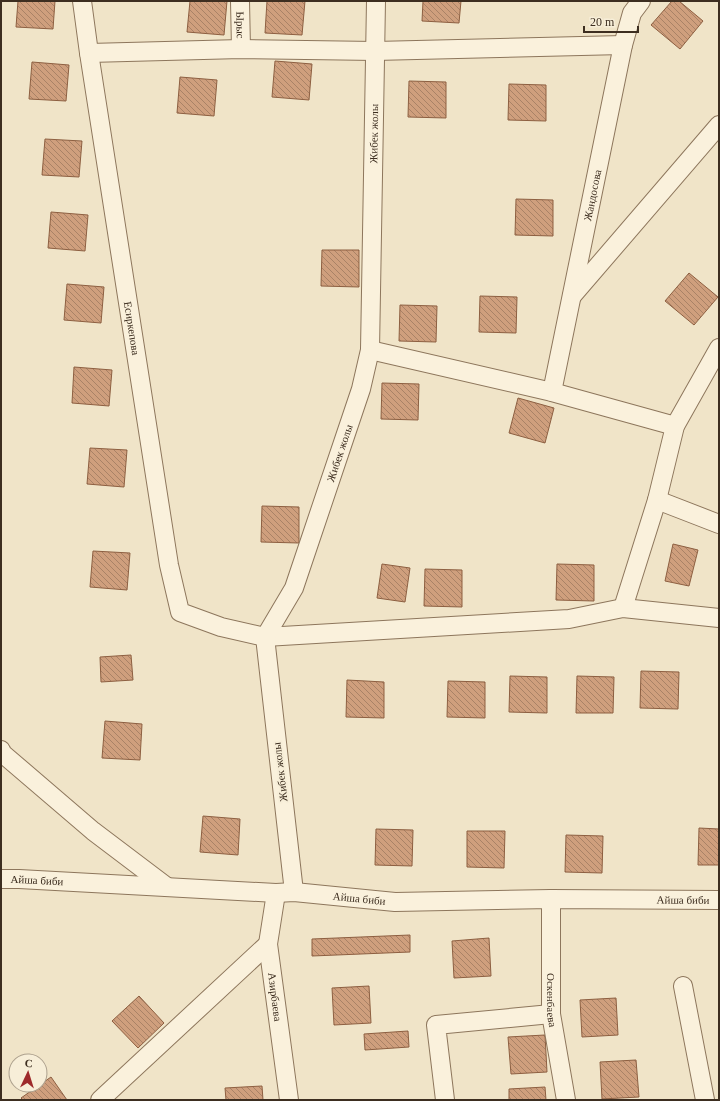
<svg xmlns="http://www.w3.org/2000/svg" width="720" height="1101" font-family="'Times New Roman',serif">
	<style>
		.building { fill: url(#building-back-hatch); stroke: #8d5f41 }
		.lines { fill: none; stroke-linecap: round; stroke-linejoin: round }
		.minor-casing { stroke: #8d765c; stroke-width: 20 }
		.minor { stroke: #faf1dc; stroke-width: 18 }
		.labels { text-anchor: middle; stroke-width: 4; stroke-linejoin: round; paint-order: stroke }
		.street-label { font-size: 11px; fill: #3d2e20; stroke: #f7eed8 }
	</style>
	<defs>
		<pattern id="building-back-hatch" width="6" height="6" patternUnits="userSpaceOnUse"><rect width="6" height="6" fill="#cf9f7d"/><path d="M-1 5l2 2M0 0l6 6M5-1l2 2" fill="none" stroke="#a98266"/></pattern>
	</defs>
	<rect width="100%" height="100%" fill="#f0e4c8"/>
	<path class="building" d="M 18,1 L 55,1 L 53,29 L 16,27 Z
		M 190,1 L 227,1 L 224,35 L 187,32 Z
		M 267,1 L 305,1 L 302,35 L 265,33 Z
		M 423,1 L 461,1 L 459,23 L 422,21 Z
		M 672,1 L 679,1 L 703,21 L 680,49 L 651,25 Z
		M 275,61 L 312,64 L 309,100 L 272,97 Z
		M 32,62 L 69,65 L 66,101 L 29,99 Z
		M 180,77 L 217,80 L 214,116 L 177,113 Z
		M 409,81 L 446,82 L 446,118 L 408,117 Z
		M 509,84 L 546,85 L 546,121 L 508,120 Z
		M 45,139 L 82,141 L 79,177 L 42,175 Z
		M 516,199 L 553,200 L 553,236 L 515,235 Z
		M 51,212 L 88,215 L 85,251 L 48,248 Z
		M 322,250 L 359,250 L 359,287 L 321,286 Z
		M 689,273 L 718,297 L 694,325 L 665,301 Z
		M 67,284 L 104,287 L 101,323 L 64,320 Z
		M 480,296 L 517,297 L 516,333 L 479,332 Z
		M 400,305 L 437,306 L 436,342 L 399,341 Z
		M 74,367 L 112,370 L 109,406 L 72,403 Z
		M 382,383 L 419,384 L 418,420 L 381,419 Z
		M 518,398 L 554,408 L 545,443 L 509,433 Z
		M 90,448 L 127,450 L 124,487 L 87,484 Z
		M 262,506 L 299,507 L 299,543 L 261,542 Z
		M 673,544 L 698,550 L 689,586 L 665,581 Z
		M 93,551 L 130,553 L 127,590 L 90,587 Z
		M 382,564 L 410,568 L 405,602 L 377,598 Z
		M 557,564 L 594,565 L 594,601 L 556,600 Z
		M 425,569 L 462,570 L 462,607 L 424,606 Z
		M 131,655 L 133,680 L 101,682 L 100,657 Z
		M 641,671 L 679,672 L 678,709 L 640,708 Z
		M 510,676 L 547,677 L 547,713 L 509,712 Z
		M 577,676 L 614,677 L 613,713 L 576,713 Z
		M 347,680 L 384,682 L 384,718 L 346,717 Z
		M 448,681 L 485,682 L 485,718 L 447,717 Z
		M 105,721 L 142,724 L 140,760 L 102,758 Z
		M 203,816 L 240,819 L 238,855 L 200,852 Z
		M 699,828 L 719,829 L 719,865 L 698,865 Z
		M 376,829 L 413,830 L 412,866 L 375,865 Z
		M 467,831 L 505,831 L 504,868 L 467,867 Z
		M 566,835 L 603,836 L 602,873 L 565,872 Z
		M 410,935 L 410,952 L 312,956 L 312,939 Z
		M 489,938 L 491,976 L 454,978 L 452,941 Z
		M 369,986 L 371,1023 L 334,1025 L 332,988 Z
		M 139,996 L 164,1023 L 138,1048 L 112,1021 Z
		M 616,998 L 618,1035 L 582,1037 L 580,1000 Z
		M 408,1031 L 409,1047 L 365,1050 L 364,1034 Z
		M 545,1035 L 547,1072 L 511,1074 L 508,1037 Z
		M 636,1060 L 639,1097 L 602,1099 L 600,1062 Z
		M 51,1077 L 67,1100 L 23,1100 L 21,1098 Z
		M 262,1086 L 263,1100 L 226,1100 L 225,1088 Z
		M 545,1087 L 546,1100 L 509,1100 L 509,1089 Z"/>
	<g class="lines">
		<g class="minor-casing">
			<g id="minor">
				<path id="s1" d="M 82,1 L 89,53 L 169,565 L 180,612 L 221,627 L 265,637 L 569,619 L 623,608 L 719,618"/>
				<path id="s2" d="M 240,1 L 241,49"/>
				<path d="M 89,53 L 241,49 L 375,51 L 623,45"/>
				<path d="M 572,296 L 719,125"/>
				<path d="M 370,350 L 552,392 L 675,426"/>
				<path id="s3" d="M 552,392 L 623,45 L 632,13 L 641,1"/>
				<path d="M 657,500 L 719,524"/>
				<path d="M 623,608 L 657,500 L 675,426 L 719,348"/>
				<path d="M 1,750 L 2,753 L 93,831 L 167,887"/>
				<path id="s4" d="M 1,879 L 19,879 L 276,893 L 294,892 L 395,902 L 551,899 L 719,900"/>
				<path id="s5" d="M 294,892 L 265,637 L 294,588 L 361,389 L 370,350 L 376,1"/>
				<path id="s6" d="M 276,893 L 268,944 L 289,1100"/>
				<path id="s7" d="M 551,899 L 551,1014 L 566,1100"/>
				<path d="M 683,986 L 705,1100"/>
				<path d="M 100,1100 L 268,944"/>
				<path d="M 445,1100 L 436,1025 L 551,1014"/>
			</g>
		</g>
		<use href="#minor" class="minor"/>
	</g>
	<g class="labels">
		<g class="street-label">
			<text dy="4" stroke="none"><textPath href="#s2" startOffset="24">Ырыс</textPath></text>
			<text dy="4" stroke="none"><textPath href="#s5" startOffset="780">Жибек жолы</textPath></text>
			<text dy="4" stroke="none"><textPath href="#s3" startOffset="201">Жандосова</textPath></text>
			<text dy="4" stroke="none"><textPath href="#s1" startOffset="331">Есиркепова</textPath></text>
			<text dy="4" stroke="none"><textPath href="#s5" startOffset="456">Жибек жолы</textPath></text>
			<text transform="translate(280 772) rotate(-97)" y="4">Жибек жолы</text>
			<text dy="4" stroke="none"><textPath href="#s4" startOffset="36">Айша биби</textPath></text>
			<text dy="4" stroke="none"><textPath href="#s4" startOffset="359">Айша биби</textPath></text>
			<text dy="4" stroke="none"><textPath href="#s4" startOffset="683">Айша биби</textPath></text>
			<text dy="4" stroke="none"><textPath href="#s6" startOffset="105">Азирбаева</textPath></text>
			<text dy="4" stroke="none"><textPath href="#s7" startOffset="101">Оскенбаева</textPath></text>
		</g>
	</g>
	<rect width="720" height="1101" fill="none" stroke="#3d2e20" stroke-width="4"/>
	<g transform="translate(28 1073) rotate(4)"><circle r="19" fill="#f7eed8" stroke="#ada18e"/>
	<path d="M0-3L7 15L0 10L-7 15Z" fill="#9e2a2b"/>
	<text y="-6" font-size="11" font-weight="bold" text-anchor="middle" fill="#3d2e20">С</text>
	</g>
	<path d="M584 26v6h54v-6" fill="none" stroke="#3d2e20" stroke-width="2"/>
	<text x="590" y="26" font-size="12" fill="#3d2e20" stroke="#f7eed8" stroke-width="3" paint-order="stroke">20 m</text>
</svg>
